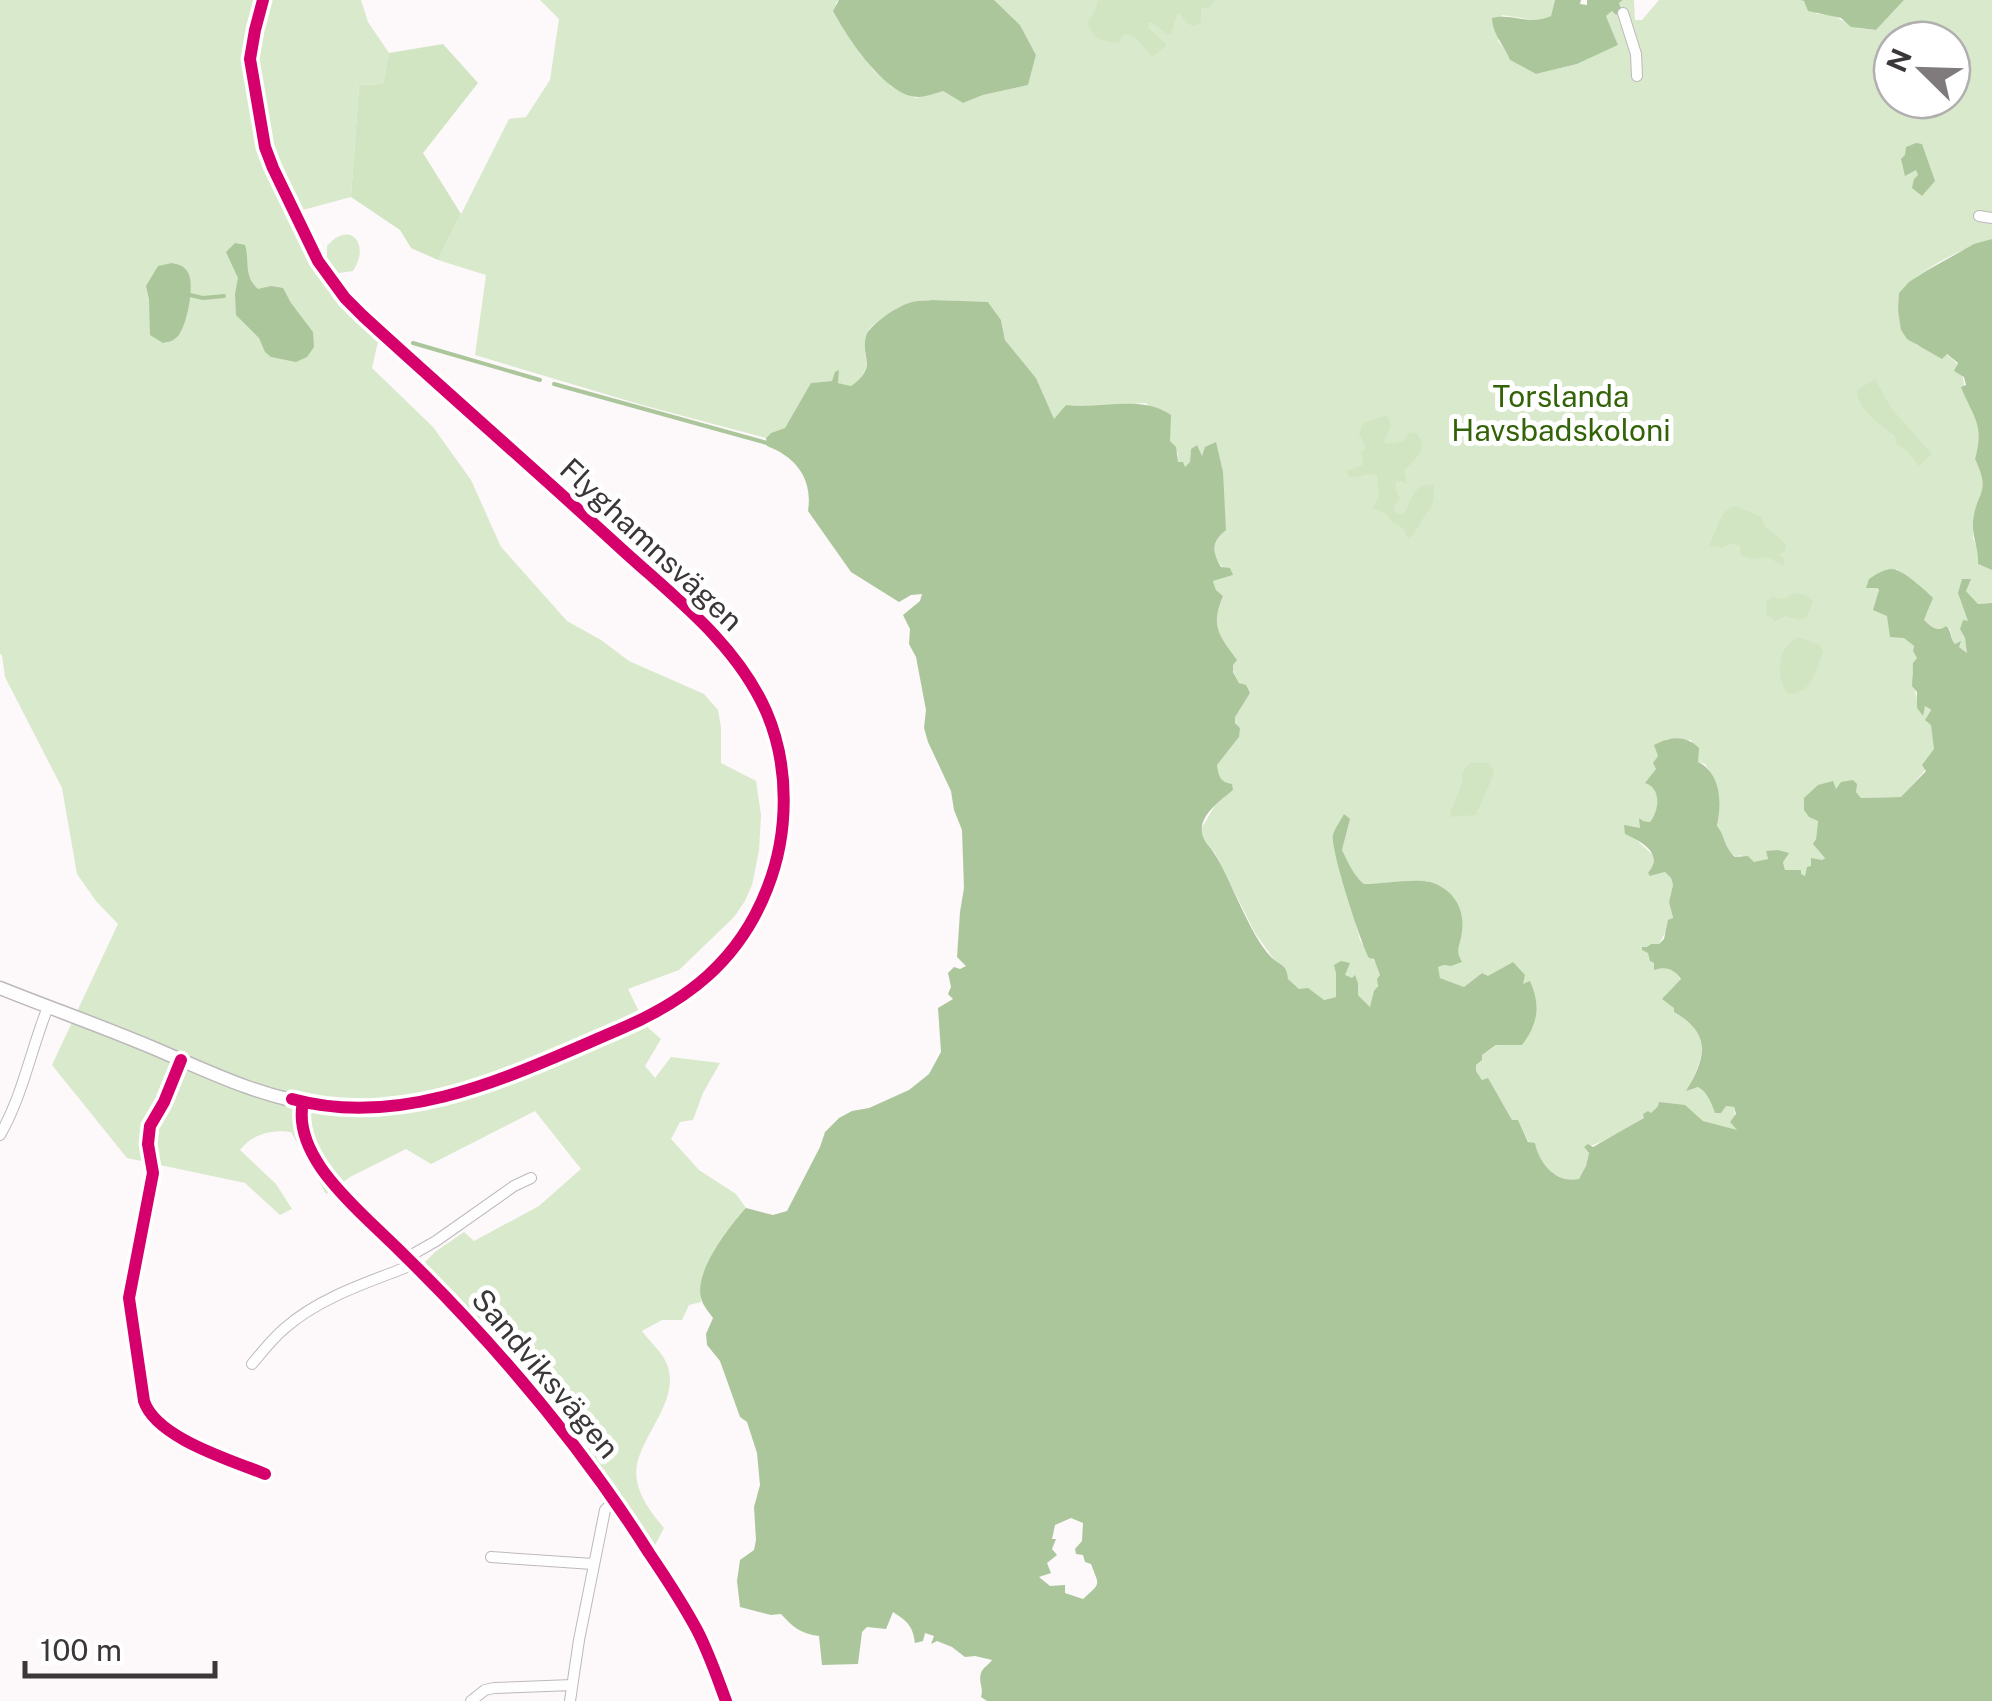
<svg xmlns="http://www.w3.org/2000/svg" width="1992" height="1701" font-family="'Public Sans',sans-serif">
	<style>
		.green { fill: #d9e9cc; fill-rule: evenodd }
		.forest { fill: #d1e5c3 }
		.water { fill: #acc69b; fill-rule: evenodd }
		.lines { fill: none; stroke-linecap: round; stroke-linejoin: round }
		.stream { stroke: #acc69b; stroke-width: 4 }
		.minor-casing { stroke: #bdb9ba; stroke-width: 12 }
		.tertiary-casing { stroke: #bdb9ba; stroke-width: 15 }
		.minor { stroke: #fffefe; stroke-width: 10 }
		.tertiary { stroke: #fffefe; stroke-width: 12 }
		.cycleway-casing { stroke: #fff; stroke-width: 19 }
		.cycleway { stroke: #d6006c; stroke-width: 12 }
		.labels { text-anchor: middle; stroke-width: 10; stroke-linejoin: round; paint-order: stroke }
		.park-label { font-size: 30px; fill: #336308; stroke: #fff }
		.street-label { font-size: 30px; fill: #3b3738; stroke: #fff }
	</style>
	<rect width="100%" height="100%" fill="#fdf8f9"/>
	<path class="green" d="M 0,0 L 361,0 L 368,22 L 389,53 L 383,84 L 359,85 L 351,197 L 299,211 L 327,264 L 327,246 C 350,219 371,244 353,271 L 339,273 L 328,266 L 345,290 L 382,324 L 372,368 L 433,427 L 471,480 L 501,547 L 567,621 L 601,640 L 629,661 L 704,694 L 718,710 L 721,727 L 721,763 L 756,781 L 761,815 L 759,851 L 752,885 L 745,901 L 734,917 L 679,970 L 628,989 L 646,1026 L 661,1039 L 645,1066 L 655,1078 L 671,1057 L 720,1063 L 703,1093 L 693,1120 L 680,1122 L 671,1139 L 699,1170 L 736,1194 L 746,1208 C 724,1231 697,1269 701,1302 L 689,1305 L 682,1320 L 662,1320 L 642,1331 C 649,1341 661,1351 666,1362 C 685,1403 629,1443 637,1481 C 640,1498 652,1514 664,1528 L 655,1545 C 589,1443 510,1349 424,1263 L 435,1252 L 464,1232 L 474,1241 L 539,1206 L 581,1169 L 535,1111 L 431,1164 L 406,1149 L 350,1177 L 326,1194 L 291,1132 C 272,1129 252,1134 240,1150 L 276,1184 L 292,1209 L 280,1215 L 245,1183 L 127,1158 L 52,1065 L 118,924 L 96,901 L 77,874 L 62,788 L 5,677 L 2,655 L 0,654 Z
		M 540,0 L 839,0 L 836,3 L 836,17 L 873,70 L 892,87 L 916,98 L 943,91 L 963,103 L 983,95 L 1028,85 L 1036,55 L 1020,25 L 994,0 L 1555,0 L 1551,16 L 1540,21 L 1502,15 L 1498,41 L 1506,50 L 1510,60 L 1536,74 L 1577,64 L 1618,45 L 1606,16 L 1612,11 L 1622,9 L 1619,3 L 1623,0 L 1634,0 L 1635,20 L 1642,20 L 1659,0 L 1800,0 L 1804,1 L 1817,14 C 1834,14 1836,17 1850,25 C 1856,29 1867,29 1876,30 L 1904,0 L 1992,0 L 1992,239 C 1960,249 1922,268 1899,293 L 1916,345 L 1925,348 L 1942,358 L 1946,354 C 1965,368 1962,375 1966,396 C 1967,405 1974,410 1977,418 C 1982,432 1979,445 1975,459 L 1984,476 L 1984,490 L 1976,507 L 1973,538 L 1979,553 L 1978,564 L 1992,570 L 1992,603 L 1978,604 L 1966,591 L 1967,585 L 1962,579 L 1969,623 L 1960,629 L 1965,638 L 1968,654 L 1953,642 L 1950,629 L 1936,630 L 1924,620 L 1930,606 L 1897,569 L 1871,588 L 1877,588 C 1887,611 1894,629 1914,646 L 1913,650 L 1918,658 C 1916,662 1912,670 1912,674 C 1912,678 1919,710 1922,714 L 1925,706 L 1931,711 L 1928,718 C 1948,755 1922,772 1902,797 L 1860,798 L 1856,792 C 1820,789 1815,771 1809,817 L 1818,820 L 1816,840 L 1825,858 L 1811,866 L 1806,876 L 1785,870 L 1783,862 L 1766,851 L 1768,859 L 1754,863 L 1740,855 L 1736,857 L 1725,847 L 1720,830 L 1717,826 C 1722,804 1718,783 1705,764 L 1698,762 L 1691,740 L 1666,739 L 1656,769 L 1646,783 C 1662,790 1660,809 1650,822 L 1642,821 L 1640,828 L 1631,835 L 1654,856 L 1651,876 L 1665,872 L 1671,878 L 1673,885 L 1669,902 L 1673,918 L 1659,944 L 1651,944 L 1648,953 C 1654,963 1662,969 1674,970 L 1681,980 L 1674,1012 C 1711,1033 1706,1055 1687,1090 L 1698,1087 L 1723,1108 L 1726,1106 L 1734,1107 L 1737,1131 L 1703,1121 L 1688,1109 L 1658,1106 L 1650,1114 L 1647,1112 L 1644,1114 L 1644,1118 C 1631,1126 1599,1146 1584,1147 L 1589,1153 L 1586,1166 L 1579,1180 C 1546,1184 1530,1145 1518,1120 L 1512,1120 L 1488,1079 L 1482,1080 L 1476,1071 L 1476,1065 L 1482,1055 L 1497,1045 L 1522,984 L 1523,980 L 1513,962 L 1488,977 L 1482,973 L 1464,987 L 1440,978 L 1437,967 C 1447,963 1451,967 1461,962 C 1455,951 1458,944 1462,933 L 1428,881 L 1364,884 C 1354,876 1348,862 1342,850 L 1349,823 L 1333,836 L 1360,940 L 1377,965 L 1380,976 L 1371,1008 L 1358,995 L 1358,983 L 1334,970 L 1336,973 L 1336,997 L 1324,1000 L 1308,989 L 1299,989 L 1288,979 L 1255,933 L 1215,853 L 1202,837 L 1201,829 L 1216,804 L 1224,782 L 1219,777 L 1217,765 L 1239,737 L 1234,717 L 1250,693 C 1246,689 1241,685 1238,681 C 1236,678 1217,632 1216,628 C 1215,616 1219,606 1223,596 L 1216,590 L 1213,581 L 1233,575 C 1213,562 1207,546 1226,529 L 1203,457 L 1191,449 L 1190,463 L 1185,468 L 1177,462 L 1178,454 L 1170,441 L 1170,428 L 1146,403 L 1082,407 L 1066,405 L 1054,420 L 1036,378 L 1005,340 L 1001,320 L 989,303 C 966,303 930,296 909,303 C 902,305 895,311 888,315 C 880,319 868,327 866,336 C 860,358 878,366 851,386 L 837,383 L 839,372 L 832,381 L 812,383 L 785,428 L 771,433 L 766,438 L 642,405 L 475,355 L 486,275 L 438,260 L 509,119 L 526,117 L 550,80 L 559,19 ZM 1892,40 L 1952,40 L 1952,100 L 1892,100 Z"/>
	<path class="forest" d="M 1098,0 L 1215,0 L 1208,8 L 1201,8 L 1201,22 L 1195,26 L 1188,24 L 1180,14 L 1177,14 L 1171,35 L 1167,34 L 1153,23 L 1148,23 L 1148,28 L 1165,43 L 1165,47 L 1153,56 C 1142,49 1137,32 1123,35 L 1119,42 C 1105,44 1090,37 1088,22 L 1095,11 Z
		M 443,44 L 478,83 L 423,153 L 461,214 L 438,260 L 411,248 L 400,230 L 351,197 L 359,85 L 383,84 L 389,53 Z
		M 1875,379 L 1891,408 L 1932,454 L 1919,466 L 1908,452 L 1896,444 L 1895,436 C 1880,423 1857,411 1857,390 Z
		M 1387,415 L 1391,426 L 1384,440 L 1386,444 L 1403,441 L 1408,434 L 1414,432 C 1432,446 1416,459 1404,470 L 1407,484 L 1401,481 L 1396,482 L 1395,489 L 1400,498 L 1393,507 L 1395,512 L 1401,514 L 1405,512 C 1413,497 1415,482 1434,485 C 1434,511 1430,506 1419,525 C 1411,538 1419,530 1408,539 L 1403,528 L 1393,523 L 1387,515 L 1373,508 L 1379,496 L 1377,475 C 1367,472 1360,478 1349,477 L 1347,471 L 1362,465 L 1363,460 L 1361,453 L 1366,448 L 1359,434 L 1363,423 Z
		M 1735,506 L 1762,517 L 1764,525 L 1786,544 L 1785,551 L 1779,554 L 1785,559 L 1783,566 L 1768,557 L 1753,559 L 1741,556 L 1740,546 L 1732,543 L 1722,548 L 1709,546 C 1717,532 1718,511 1735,506 Z
		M 1793,593 L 1806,595 L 1813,601 L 1807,617 L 1799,620 L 1785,616 L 1775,621 L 1766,614 L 1767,601 L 1772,597 L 1785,599 Z
		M 1798,637 L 1820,645 L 1823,652 C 1815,671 1813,694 1788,694 C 1775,675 1777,648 1798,637 Z
		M 1471,763 L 1488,763 L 1494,771 L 1493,776 L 1476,815 L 1451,817 L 1450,809 L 1453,807 C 1455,799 1459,794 1461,786 C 1464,776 1460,770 1471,763 Z"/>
	<path class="water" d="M 839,0 L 994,0 L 1020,25 L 1036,55 L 1028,85 L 983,95 L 963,103 L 943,91 C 936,93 927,96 920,97 C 887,99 847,37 833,11 Z
		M 1555,0 L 1581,0 L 1580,4 L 1587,5 L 1587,0 L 1623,0 L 1619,3 L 1622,10 L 1616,15 L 1612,11 L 1606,16 L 1618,45 L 1577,64 L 1536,74 L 1510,60 C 1504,44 1493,36 1492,18 C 1513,13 1530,26 1551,16 Z
		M 1800,0 L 1904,0 L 1876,30 L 1851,27 L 1841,18 L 1808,11 L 1804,1 Z
		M 1916,143 L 1922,144 L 1935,181 L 1922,196 L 1912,188 L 1914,179 L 1918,175 L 1916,170 L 1905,176 L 1901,159 L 1905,155 L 1906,147 Z
		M 1992,239 L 1992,570 L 1978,564 C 1979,549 1972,537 1973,522 C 1976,490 1992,495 1975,459 C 1985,423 1973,418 1961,387 L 1966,385 L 1964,377 L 1954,371 L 1958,363 L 1947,354 L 1942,359 L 1907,339 L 1901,330 L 1898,310 L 1899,293 L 1909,282 L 1926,271 L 1974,244 Z
		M 235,243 L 245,245 C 250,261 243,276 258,289 L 271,286 L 283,288 L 291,303 L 313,332 L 314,347 L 307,357 L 296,362 L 271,357 L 265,352 L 259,338 L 236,315 L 235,294 L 238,278 L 226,252 Z
		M 172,263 C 179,265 183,265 187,271 C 196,281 187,326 178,336 C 172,342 171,341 163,343 L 150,335 L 149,299 L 146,286 L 158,266 Z
		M 933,300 L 988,302 L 1001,320 L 1005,340 L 1036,378 L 1054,419 L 1066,405 C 1101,410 1141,394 1171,415 L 1170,441 L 1176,447 L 1178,462 L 1183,462 L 1185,467 L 1190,462 L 1191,449 L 1197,445 L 1202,456 L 1205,447 L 1216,442 L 1223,472 L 1226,530 C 1211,542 1212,552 1221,567 L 1230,568 L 1233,575 L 1213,581 L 1216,590 L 1223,596 C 1210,627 1219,635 1237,660 L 1233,665 L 1233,672 L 1239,683 L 1246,685 L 1250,693 L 1235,717 L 1235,723 L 1240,728 L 1239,737 L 1217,765 C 1219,777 1220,782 1232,784 L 1233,790 C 1221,800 1199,815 1202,833 C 1203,841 1210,846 1214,853 C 1232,881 1249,934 1271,957 C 1280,966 1287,964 1288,979 L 1299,989 L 1308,988 L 1324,1000 L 1336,997 L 1336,974 L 1334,965 L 1341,961 L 1350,963 L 1345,975 L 1352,978 L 1355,975 L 1358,983 L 1358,995 L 1370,1007 L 1374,991 L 1378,986 L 1377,979 L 1380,975 L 1374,959 L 1369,958 C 1361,943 1330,849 1333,835 C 1335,828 1341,820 1344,814 L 1350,819 L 1342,850 C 1348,862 1354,876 1364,884 C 1380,884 1416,878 1430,882 C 1453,889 1465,908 1462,931 C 1461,945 1454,949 1462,962 L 1451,966 L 1444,965 L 1438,967 L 1440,978 L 1464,987 L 1482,973 L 1488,976 L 1513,962 L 1525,975 L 1523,984 L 1530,981 C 1541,1006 1538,1024 1522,1045 L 1496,1045 L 1482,1055 L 1482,1060 L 1476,1065 L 1476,1071 L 1482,1080 L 1488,1078 L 1512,1120 L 1518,1120 L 1528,1142 L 1535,1143 C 1539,1164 1557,1184 1579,1179 L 1586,1166 L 1589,1153 L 1584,1147 L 1588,1144 L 1593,1147 L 1644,1118 L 1643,1114 L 1648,1111 L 1651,1113 L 1658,1106 L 1659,1102 L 1685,1105 L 1703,1121 L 1737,1130 L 1730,1122 L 1736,1114 L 1734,1107 L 1726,1106 L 1721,1113 L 1715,1113 C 1711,1102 1708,1093 1698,1087 L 1686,1091 C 1707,1057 1711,1033 1674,1012 L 1674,1008 L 1662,999 L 1681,979 C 1674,969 1666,966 1654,970 L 1654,963 L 1650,961 L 1648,953 L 1642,950 L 1642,947 L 1647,947 L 1651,944 L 1659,944 L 1664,939 L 1668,920 L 1673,918 L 1669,902 L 1673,885 L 1671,878 L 1665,872 L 1650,876 L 1648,873 C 1665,853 1640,841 1625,834 L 1624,825 L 1640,828 L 1639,818 L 1643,821 L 1650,822 C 1660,809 1661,788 1645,783 L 1656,769 L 1653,763 L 1658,756 L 1654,745 C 1670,736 1686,735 1699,748 L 1698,762 C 1721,773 1722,803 1717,826 C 1726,837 1722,844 1735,857 L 1748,856 L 1754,862 L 1768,859 L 1766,851 L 1778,850 L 1789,853 L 1783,862 L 1785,870 L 1801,870 L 1801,874 L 1805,876 L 1807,867 L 1811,866 L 1811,858 L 1822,860 L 1825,858 L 1813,844 L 1816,839 L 1818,821 L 1809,817 L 1804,810 L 1804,798 L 1818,785 L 1833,781 L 1836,789 L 1841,782 L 1853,780 L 1857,784 L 1856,792 L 1861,798 L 1901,797 L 1926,771 L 1922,765 L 1934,749 L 1931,725 L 1925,720 L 1931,710 L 1925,706 L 1923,716 L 1917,708 L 1917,692 L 1912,686 L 1913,663 L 1917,658 L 1913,651 L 1914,646 L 1904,638 L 1890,637 L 1887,616 L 1873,610 L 1879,590 L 1877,588 L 1866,588 L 1869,579 C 1875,575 1884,569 1892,569 C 1902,569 1925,590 1933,598 L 1924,620 C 1932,627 1937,633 1946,626 C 1952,631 1950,639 1955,644 L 1961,641 L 1959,647 L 1967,653 L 1965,638 L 1960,629 L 1963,620 L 1968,621 L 1958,593 L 1962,579 L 1971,579 L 1966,591 L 1978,604 L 1992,603 L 1992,1701 L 987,1701 L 981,1697 C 984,1688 978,1682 981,1673 C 983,1667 989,1665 992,1660 L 975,1656 L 965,1657 L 952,1647 L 937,1641 L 931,1644 L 934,1636 L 925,1633 L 923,1641 L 915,1643 C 913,1626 907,1621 893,1612 L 886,1629 L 867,1627 L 862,1632 L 858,1664 L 822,1665 L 819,1636 C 801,1634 793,1627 781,1614 L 771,1615 L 740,1607 L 737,1581 L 740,1560 L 754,1550 L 756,1540 L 754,1507 L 760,1485 L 757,1453 L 747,1422 L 740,1417 L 720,1361 L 707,1345 L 706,1334 L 713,1318 C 709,1312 703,1306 701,1298 C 694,1272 729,1226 746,1208 L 773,1215 L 787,1211 L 820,1147 L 825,1132 L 839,1118 L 852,1111 L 869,1108 L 909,1090 L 929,1074 L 941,1052 L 938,1008 L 953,999 L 948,994 L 951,987 L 948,973 L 954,967 L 960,969 L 966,966 L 957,957 L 960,912 L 964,888 L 962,830 L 954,810 L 951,791 L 928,742 L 924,728 L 926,710 L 916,657 L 909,644 L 910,629 L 903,615 L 920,601 L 922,594 L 911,595 L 899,602 L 851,572 L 808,511 C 813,479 796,457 767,446 L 766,438 L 771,433 L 785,428 L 811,383 L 832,381 L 835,372 L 839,370 L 838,383 L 851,386 C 879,366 860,358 866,336 C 869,325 898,306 909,303 C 916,300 926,301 933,300 ZM 1071,1518 L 1083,1523 L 1082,1541 L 1075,1549 L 1076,1554 L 1083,1555 L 1085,1562 L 1091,1564 C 1099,1586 1102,1582 1083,1599 L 1065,1593 L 1065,1585 L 1050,1586 L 1039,1577 L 1051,1573 L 1047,1563 L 1057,1555 L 1052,1549 L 1056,1539 L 1052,1539 L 1055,1525 Z"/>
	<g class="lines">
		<path class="stream" d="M 190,295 L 203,298 L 224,296
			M 413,343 L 540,380
			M 554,384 L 767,443"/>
		<g class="minor-casing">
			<path id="minor" d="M 263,0 L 255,30 L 250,59 L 265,147 L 273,168 L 311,246
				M 1623,13 L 1636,54 L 1637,76
				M 1979,216 L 1992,218
				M 181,1060 L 164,1102 L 150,1126 L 148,1144 L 153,1173 L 129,1298 L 144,1401 C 156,1438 231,1460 265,1474
				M 303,1102 C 293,1149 341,1194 371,1223 C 476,1322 572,1431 649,1553 C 666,1578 683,1604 697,1630 C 709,1653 717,1677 726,1701
				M 0,1135 C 23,1095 31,1049 48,1007
				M 408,1257 L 436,1241 L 514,1186 L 531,1178
				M 252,1364 C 262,1352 272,1339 285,1328 C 319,1298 366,1283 407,1267 L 413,1262
				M 491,1557 L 593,1564
				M 471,1701 L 485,1690 L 494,1688 L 572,1685
				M 570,1701 L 579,1640 L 605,1510 L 615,1499"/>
		</g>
		<g class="tertiary-casing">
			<path id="tertiary" d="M 0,988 C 50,1008 101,1026 151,1047 C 205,1070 261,1098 319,1105 C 406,1115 476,1089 554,1056 C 593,1039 637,1027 673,1004 C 766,943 812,816 767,712 C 736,641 671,595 616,544 C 532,468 447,393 363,316 C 342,295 324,273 311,246"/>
		</g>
		<use href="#minor" class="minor"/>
		<use href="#tertiary" class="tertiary"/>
		<g class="cycleway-casing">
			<path id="cycleway" d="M 263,0 L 255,30 L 250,59 L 265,147 L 273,168 L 318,261 L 345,298 L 363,316 C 447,393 532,467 616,544 C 671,595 735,641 766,711 C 790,766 789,834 767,889 C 739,961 687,1001 618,1030 C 517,1073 405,1130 292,1099
				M 181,1060 L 164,1102 L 150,1126 L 148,1144 L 153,1173 L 129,1298 L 144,1401 C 156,1438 231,1460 265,1474
				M 303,1102 C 293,1149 341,1194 371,1223 C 476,1322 572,1431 649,1553 C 666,1578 683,1604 697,1630 C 709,1653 717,1677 726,1701"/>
		</g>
		<use href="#cycleway" class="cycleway"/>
	</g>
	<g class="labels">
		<g class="park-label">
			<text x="1561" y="407">Torslanda<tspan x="1561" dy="34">Havsbadskoloni</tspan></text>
		</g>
		<g class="street-label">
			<text transform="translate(651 545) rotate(43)" y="10">Flyghamnsvägen</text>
			<text transform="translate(545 1374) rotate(50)" y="10">Sandviksvägen</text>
		</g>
	</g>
	<g transform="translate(1922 70) rotate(293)"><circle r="48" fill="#ffffff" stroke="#b1afaf" stroke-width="2.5"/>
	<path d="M0-8L18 38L0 25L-18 38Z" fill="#7f7b7c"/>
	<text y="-15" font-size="28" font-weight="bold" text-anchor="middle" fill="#3b3738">N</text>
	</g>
	<path d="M25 1661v15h190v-15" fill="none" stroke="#3b3738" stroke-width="5"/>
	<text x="40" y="1661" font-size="30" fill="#3b3738" stroke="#ffffff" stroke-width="8" paint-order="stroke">100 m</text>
</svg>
